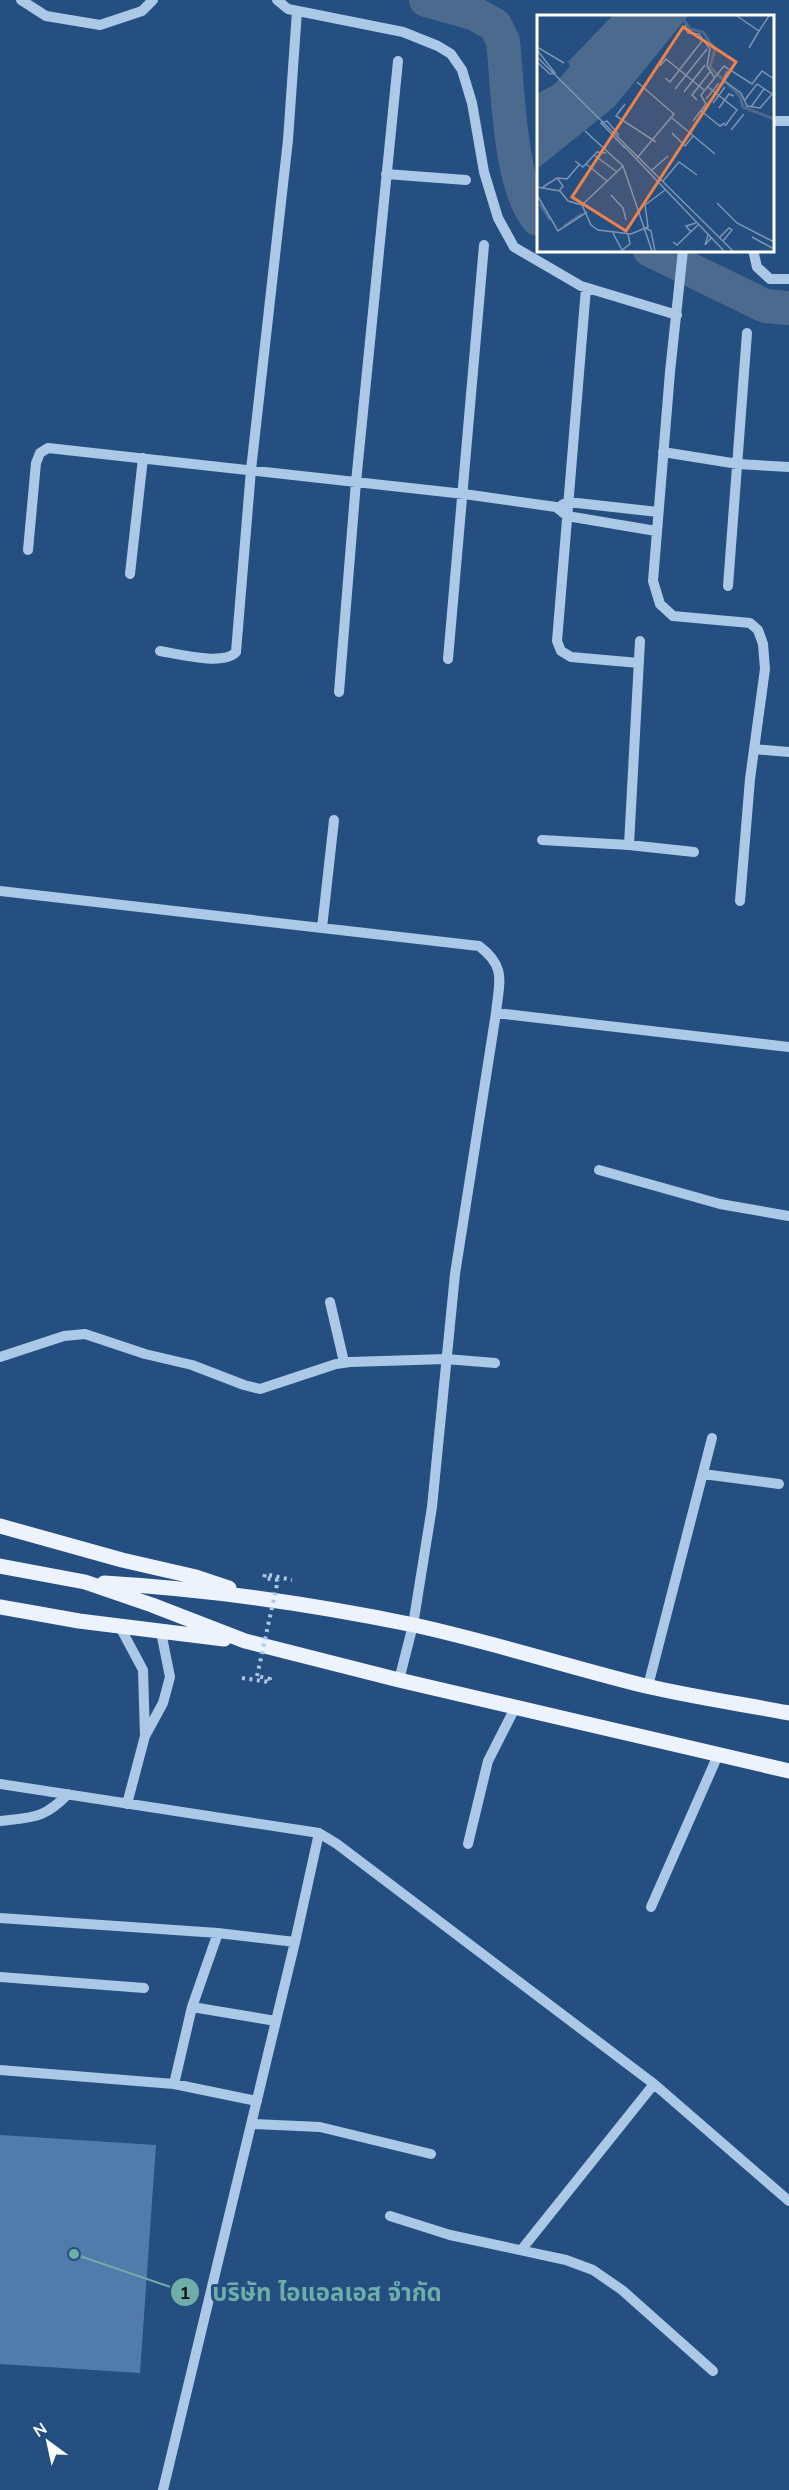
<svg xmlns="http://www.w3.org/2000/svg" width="789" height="2490" font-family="Mulish,'Noto Sans Thai',sans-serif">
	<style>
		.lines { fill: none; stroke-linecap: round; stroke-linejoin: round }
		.river { stroke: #4c6a8d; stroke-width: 34 }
		.building { fill: #517bab }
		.path { stroke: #abc8e6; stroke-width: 4; stroke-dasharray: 3 4.5; stroke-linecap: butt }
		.minor { stroke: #abc8e6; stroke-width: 10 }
		.major { stroke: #edf3fd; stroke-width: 15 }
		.path-bridge { stroke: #abc8e6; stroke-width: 4; stroke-dasharray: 3 4.5; stroke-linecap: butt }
		.inset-river { fill: none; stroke: #4c6a8d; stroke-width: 3 }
		.inset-road { fill: none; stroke: #7c95b3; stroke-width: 1.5 }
		.view { fill: #ee8249; fill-opacity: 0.15; stroke: #ee8249; stroke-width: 3 }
		.inset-edge { fill: none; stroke: #fff; stroke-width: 3 }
		.leader { fill: none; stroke: #6fada8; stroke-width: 2 }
		.callout-dot { fill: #6fada8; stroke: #244f80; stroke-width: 2 }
		.mark-label { font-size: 18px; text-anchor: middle; font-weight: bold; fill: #111 }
		.callout-label { font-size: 24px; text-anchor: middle; font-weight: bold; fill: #6fada8; stroke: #244f80; stroke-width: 6; stroke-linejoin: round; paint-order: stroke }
	</style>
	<rect width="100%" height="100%" fill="#244f80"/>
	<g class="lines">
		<path class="river" d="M 426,0 L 475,14 L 495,25 L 503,41 C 508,87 509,186 538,219
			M 650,250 L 765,306 L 789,308"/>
	</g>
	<path class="building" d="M 0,2135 L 156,2145 L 140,2373 L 0,2364 Z"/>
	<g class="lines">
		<path class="path" d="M 278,1580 L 264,1578 L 265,1574 L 292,1580
			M 242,1678 L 269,1682 L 270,1679 L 257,1676"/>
		<path class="minor" d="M 21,0 L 46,16 L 100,25 L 142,11 L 153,0
			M 277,0 L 288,9 L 403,32 L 438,46 L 451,54 L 462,70 L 472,103 L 484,172 L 498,218 L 514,247 L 581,286 L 677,315
			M 772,121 L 789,121
			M 386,174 L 466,180
			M 683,250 L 670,372 L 653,581 L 660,604 L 673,616 L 750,623 L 758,630 L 763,644 L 765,669 L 750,779 L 740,901
			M 753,250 L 757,267 L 770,279 L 789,279
			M 586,288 L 557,641 L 561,651 L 571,657 L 639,663
			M 663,452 L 738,464 L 789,467
			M 562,505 L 568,502 L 658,512
			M 28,550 L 36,463 L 40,453 L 48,448 L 464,494 L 556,507 L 567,516 L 656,531
			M 130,574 L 143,458
			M 728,586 L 747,333
			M 160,651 C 178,654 224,666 236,652 L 251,470 L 288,140 L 297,11
			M 448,659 L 484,245
			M 339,692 L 356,482 L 398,61
			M 754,749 L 789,752
			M 542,840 L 629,845 L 694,852
			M 629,845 L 640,641
			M 0,891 L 479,946 C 507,967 499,982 496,1013 L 455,1274 L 432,1507 L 413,1625 L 399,1680
			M 322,928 L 334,820
			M 496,1013 L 789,1047
			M 599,1170 L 720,1204 L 789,1216
			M 330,1302 L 344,1362
			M 0,1357 L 64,1336 L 85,1334 L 145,1354 L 192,1365 L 244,1385 L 260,1389 L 336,1364 L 350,1362 L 446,1359 L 495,1363
			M 703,1474 L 779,1484
			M 120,1627 L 143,1670 L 145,1736
			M 648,1686 L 712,1438
			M 0,1784 L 319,1833 L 337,1844 L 654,2084 L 789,2201
			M 127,1804 L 145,1736 L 163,1703 L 170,1677 L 161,1632
			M 0,1821 C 33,1817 44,1819 68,1794
			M 468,1844 L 488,1761 L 515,1708
			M 651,1907 L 718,1755
			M 0,1918 L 218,1933 L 295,1942
			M 0,1977 L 144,1988
			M 192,2007 L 276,2021
			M 0,2070 L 174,2084 L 257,2101
			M 174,2084 L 192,2007 L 218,1933
			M 252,2124 L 320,2127 L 431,2154
			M 390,2216 L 450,2235 L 566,2260 L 593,2270 L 622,2290 L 713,2371
			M 522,2249 L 654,2084
			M 163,2490 L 295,1942 L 319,1833"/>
		<path class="major" d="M 0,1526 L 122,1560 L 196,1577 L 229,1588
			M 0,1566 L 85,1582 L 152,1605 L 245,1641 L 399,1680 L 789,1771
			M 104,1583 C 207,1589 312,1604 414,1625 C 492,1642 569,1667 646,1686 C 693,1697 742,1704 789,1713
			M 0,1607 L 79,1621 L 224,1639"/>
		<path class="path-bridge" d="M 257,1676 L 278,1580"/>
	</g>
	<g transform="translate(537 15)">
		<rect width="237" height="237" fill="#244f80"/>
		<path d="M 75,1 L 151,1 L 77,92 L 0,154 L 0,79 L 18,69 L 33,51 L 31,47 Z" fill="#4c6a8d"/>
		<path class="inset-river" d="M 144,1 L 153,14 L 166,17 L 178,35 L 173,52 L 203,81 L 206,92 L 237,104M 3,189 L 13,205M 27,211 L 45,199"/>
		<path class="inset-road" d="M 200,1 L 222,16 L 232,1M 148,10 L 151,18 L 162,19 L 173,34 L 170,51 L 178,63M 0,32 L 27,48M 212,33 L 222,16M 0,35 L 18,58 L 13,59 L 0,47M 0,42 L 196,236M 123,51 L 129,44 L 167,75M 190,56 L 186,65 L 204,78 L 210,91 L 223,93 L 237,77M 128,63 L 133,67 L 165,26M 100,67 L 137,99 L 100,143M 171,72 L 200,95 L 188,111M 138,74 L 170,34M 147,77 L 168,50M 169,84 L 182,68M 160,85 L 155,80 L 173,57M 207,86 L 220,69 L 235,79M 176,88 L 188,72M 88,89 L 79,101 L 119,127M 214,92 L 227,74M 182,93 L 192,79 L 197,81M 164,96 L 183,111 L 188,108M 135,103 L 178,139M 156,106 L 169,89 L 164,80 L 187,51 L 215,69 L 225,56 L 237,64M 194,115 L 207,99M 48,116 L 86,151 L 115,236M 135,118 L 148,131 L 156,121M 82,120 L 70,106 L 64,108 L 88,133M 86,130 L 187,236M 57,140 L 80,157M 38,146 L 46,152 L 60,137 L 69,138M 49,149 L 70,166M 115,155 L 131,141M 21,163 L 30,164 L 42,150M 126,166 L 142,147 L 160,160M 0,172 L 23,176 L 31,186 L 45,190 L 54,210 L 61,215 L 94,219 L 111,212 L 108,190 L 128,175M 6,172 L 20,163 L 26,171 L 22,176M 0,180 L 21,216 L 50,197M 74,180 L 86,193 L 89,205M 180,188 L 200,208 L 237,227M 45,190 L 86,151M 109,213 L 114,216 L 118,236M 154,217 L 149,211 L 159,208M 76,218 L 85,235 L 93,229 L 91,219M 171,220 L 168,230 L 174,223M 183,222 L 192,213 L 195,215 L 186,226M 215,222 L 237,234M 136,227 L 140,230 L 162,209"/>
		<path class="view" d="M 146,12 L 199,47 L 89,216 L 35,182 Z"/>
		<rect width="237" height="237" class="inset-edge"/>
	</g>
	<path class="leader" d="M74 2254L185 2292"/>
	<g class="callout-dot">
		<circle cx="74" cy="2254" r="6"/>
		<circle cx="185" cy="2292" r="15"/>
	</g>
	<g class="mark-label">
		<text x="185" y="2299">1</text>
	</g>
	<g class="callout-label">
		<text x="327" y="2301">บริษัท ไอแอลเอส จำกัด</text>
	</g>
	<g transform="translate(48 2442) rotate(327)" stroke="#244f80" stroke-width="4.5" paint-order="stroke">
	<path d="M0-4.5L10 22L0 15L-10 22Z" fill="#ffffff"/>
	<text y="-9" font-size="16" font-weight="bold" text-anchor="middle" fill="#ffffff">N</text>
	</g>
</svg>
